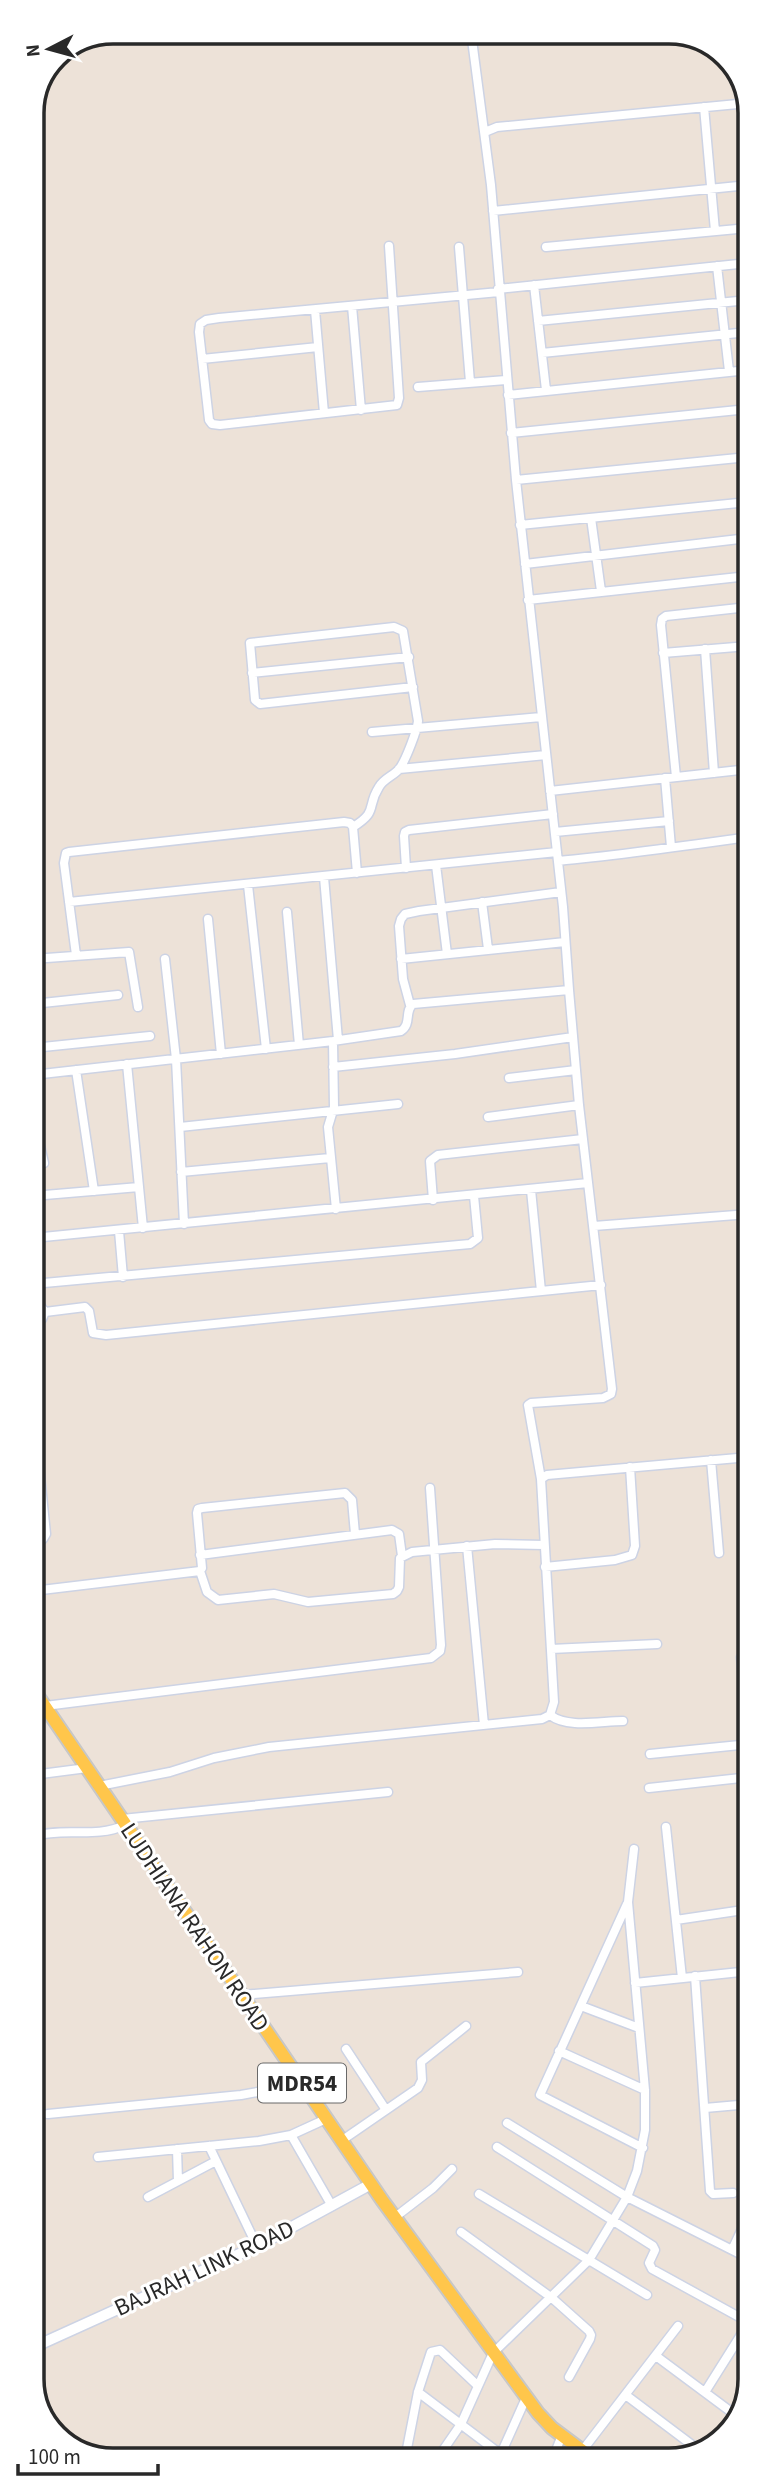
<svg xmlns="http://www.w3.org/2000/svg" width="782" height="2492" font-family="'Source Sans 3',sans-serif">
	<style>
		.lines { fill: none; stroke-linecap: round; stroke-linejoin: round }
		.minor-casing { stroke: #cdd3e4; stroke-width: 11 }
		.tertiary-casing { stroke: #cdd3e4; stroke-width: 13 }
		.primary-casing { stroke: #c7c7c7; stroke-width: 16 }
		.minor { stroke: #fff; stroke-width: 8 }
		.tertiary { stroke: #fff; stroke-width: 10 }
		.primary { stroke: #ffc64b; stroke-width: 12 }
		.labels { text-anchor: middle; stroke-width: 6; stroke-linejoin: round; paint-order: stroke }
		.shield { fill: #fff; stroke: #696969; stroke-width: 2 }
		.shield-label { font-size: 23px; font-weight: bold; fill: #292929 }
		.street-label { font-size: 24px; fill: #292929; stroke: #fff }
		.rim { fill: none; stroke: #292929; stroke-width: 3.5 }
	</style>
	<rect width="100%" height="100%" fill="#ede2d8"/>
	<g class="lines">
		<g class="minor-casing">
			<path id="minor" d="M 471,32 L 491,185 L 516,480 L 563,907 L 569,990
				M 704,107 L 715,231
				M 485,132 L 497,127 L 748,103
				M 493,211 L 748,185
				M 389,246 L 399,398 L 397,405 L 220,425 L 212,424 L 209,420 L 199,332 L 200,324 L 206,320 L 219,318 C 312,310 405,301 499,292
				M 459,247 L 470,382
				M 546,247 L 748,228
				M 717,266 L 729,371
				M 534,285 L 546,390
				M 498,289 L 748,263
				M 352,306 L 361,410
				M 315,310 L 324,413
				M 538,321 L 748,300
				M 542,353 L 748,332
				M 202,359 L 318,347
				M 418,387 L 506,380
				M 508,395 L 748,370
				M 511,433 L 748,409
				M 516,480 L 748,457
				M 591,518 L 601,591
				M 520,525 L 748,502
				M 525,564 L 748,538
				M 528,600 L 748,576
				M 705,649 L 714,773
				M 663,653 L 748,646
				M 252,673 L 409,657
				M 372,732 L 541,717
				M 399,769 L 546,755
				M 676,777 L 661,625 L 662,619 L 666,616 L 748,607
				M 665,778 L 671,847
				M 550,791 L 749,769
				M 353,827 C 379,811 366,807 379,787 C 384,778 394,776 400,768 C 406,759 417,731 418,721 L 403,631 L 394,627 L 250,643 L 255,700 L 260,704 L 413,687
				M 555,832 L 669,821
				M 558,861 C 622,855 685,846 749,837
				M 436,865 L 447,954
				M 406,868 L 404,836 L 405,832 L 409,830 L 553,814
				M 324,877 L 338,1040
				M 248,885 L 266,1049
				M 69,902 L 557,852
				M 482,902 L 488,949
				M 287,912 L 299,1045
				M 208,919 L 221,1054
				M 76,955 L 64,863 L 66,853 L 69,852 L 344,822 L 350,823 L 353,827 L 357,873
				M 33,959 L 129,952 L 138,1007
				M 165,959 L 176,1059 L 184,1224
				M 401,959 L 565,942
				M 33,1004 L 118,995
				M 410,1005 L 403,979 L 399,926 L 401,919 L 405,914 L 419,911 L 561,892
				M 333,1041 L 334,1107 L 328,1127 L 336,1209
				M 33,1048 L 150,1036
				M 127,1064 L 143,1228
				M 333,1067 L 455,1054 L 573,1037
				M 76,1070 L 94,1191
				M 33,1075 L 333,1041 L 401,1031 C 412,1024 404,1011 413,1004 L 569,990 L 579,1105 L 612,1389 L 611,1394 L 603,1398 L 531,1403 L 528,1405 L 541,1479
				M 509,1078 L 576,1070
				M 33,1116 L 44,1163
				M 488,1117 L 579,1105
				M 180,1127 L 398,1104
				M 181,1172 L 330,1158
				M 531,1190 L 541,1291
				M 33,1196 L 139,1187
				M 433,1200 L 430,1161 L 438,1155 L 583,1139
				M 594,1226 L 749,1214
				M 119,1231 L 123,1277
				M 33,1238 L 588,1183
				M 33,1284 L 470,1244 L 478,1238 L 474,1196
				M 33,1296 L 45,1312 L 42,1319 L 33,1327
				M 45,1312 L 85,1307 L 89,1311 L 93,1333 L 106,1335 L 601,1285
				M 33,1407 L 46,1534 L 43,1539 L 33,1541
				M 711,1460 L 719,1553
				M 467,1546 L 484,1725
				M 200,1555 L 392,1530 L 399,1534 L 402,1556
				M 545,1567 L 615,1560 L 632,1555 L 635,1546 L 630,1467
				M 200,1571 L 207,1592 L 218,1600 L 274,1594 L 308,1602 L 393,1594 L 397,1591 L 399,1587 L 400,1558 L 412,1552 L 495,1544 L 544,1545
				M 33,1591 L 200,1571 L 202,1568 L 197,1513 L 198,1509 L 202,1508 L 345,1493 L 352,1500 L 355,1534
				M 551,1649 L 657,1644
				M 741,1657 L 749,1744
				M 45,1706 L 431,1658 L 440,1651 L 441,1645 L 430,1488
				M 550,1715 C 568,1729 601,1721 623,1721
				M 650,1754 L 750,1744
				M 33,1775 L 87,1768
				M 99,1786 L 170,1772 L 214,1758 L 269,1747 L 542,1719 L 550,1715 L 554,1702 L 541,1479 L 547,1475 L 749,1457
				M 649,1788 L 750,1777
				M 122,1819 L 388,1792
				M 666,1827 L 682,1978
				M 34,1836 C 67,1827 93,1839 126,1825
				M 627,1904 L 540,2095 L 643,2148
				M 676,1920 L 750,1909
				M 695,1976 L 710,2191 L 713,2194 L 733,2193
				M 635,1983 L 750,1971
				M 242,1995 L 518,1972
				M 581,2006 L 639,2028
				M 346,2049 L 386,2110
				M 559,2051 L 645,2090
				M 705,2108 L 750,2104
				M 48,2114 L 241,2095 L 263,2091 L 299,2079
				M 507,2123 L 627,2197 L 750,2259
				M 291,2135 L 332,2206
				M 341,2141 L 418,2088 L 422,2080 L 421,2062 L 466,2026
				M 209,2146 L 257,2246
				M 497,2147 L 653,2246 L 655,2250 L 649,2263 L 652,2269 L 750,2323
				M 177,2149 L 178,2181
				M 98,2157 L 259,2141 L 291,2135 L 326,2119
				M 479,2194 L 647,2295
				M 148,2197 L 216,2161
				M 394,2218 L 433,2188 L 452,2169
				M 461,2232 L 552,2298 L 589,2331 L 591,2335 L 590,2339 L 569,2377
				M 732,2250 L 748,2216
				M 656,2356 L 738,2417
				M 418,2392 L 507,2459
				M 705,2392 L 749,2322
				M 627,2396 L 700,2451
				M 582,2451 L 678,2326
				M 500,2456 L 526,2398
				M 553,2458 L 562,2435
				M 405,2459 L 418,2392 L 431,2352 L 440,2350 L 477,2385
				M 437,2459 L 461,2424 L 493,2353 L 589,2260 L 627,2197 L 637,2171 L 645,2130 L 645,2090 L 628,1902 L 634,1849"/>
		</g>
		<g class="tertiary-casing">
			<path id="tertiary" d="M 34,2347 L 257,2246 L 371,2184"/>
		</g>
		<g class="primary-casing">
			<path id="primary" d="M 33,1689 L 382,2200 L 538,2413 L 552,2428 L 592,2458"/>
		</g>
		<use href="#minor" class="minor"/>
		<use href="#tertiary" class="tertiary"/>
		<use href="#primary" class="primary"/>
	</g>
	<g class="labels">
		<rect class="shield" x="258" y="2063.5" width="88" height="39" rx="5"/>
		<g class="shield-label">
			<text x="302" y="2091">MDR54</text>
		</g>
		<g class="street-label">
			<text transform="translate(195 1927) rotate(56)" y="8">LUDHIANA RAHON ROAD</text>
			<text transform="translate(204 2268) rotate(-25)" y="8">BAJRAH LINK ROAD</text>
		</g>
	</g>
	<path d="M0 0H782V2492H0ZM113 44H669A69 69 0 0 1 738 113V2379A69 69 0 0 1 669 2448H113A69 69 0 0 1 44 2379V113A69 69 0 0 1 113 44Z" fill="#fff" fill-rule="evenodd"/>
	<path class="rim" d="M113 44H669A69 69 0 0 1 738 113V2379A69 69 0 0 1 669 2448H113A69 69 0 0 1 44 2379V113A69 69 0 0 1 113 44Z"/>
	<g transform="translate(49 49) rotate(264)" stroke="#ffffff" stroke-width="5" paint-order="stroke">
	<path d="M0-5L12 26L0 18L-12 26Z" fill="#292929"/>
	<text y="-10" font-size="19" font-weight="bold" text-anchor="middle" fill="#292929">N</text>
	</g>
	<path d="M18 2464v10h140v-10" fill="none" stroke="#292929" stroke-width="3.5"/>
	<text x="28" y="2464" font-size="21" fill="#292929" stroke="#ffffff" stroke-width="5" paint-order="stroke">100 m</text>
</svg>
